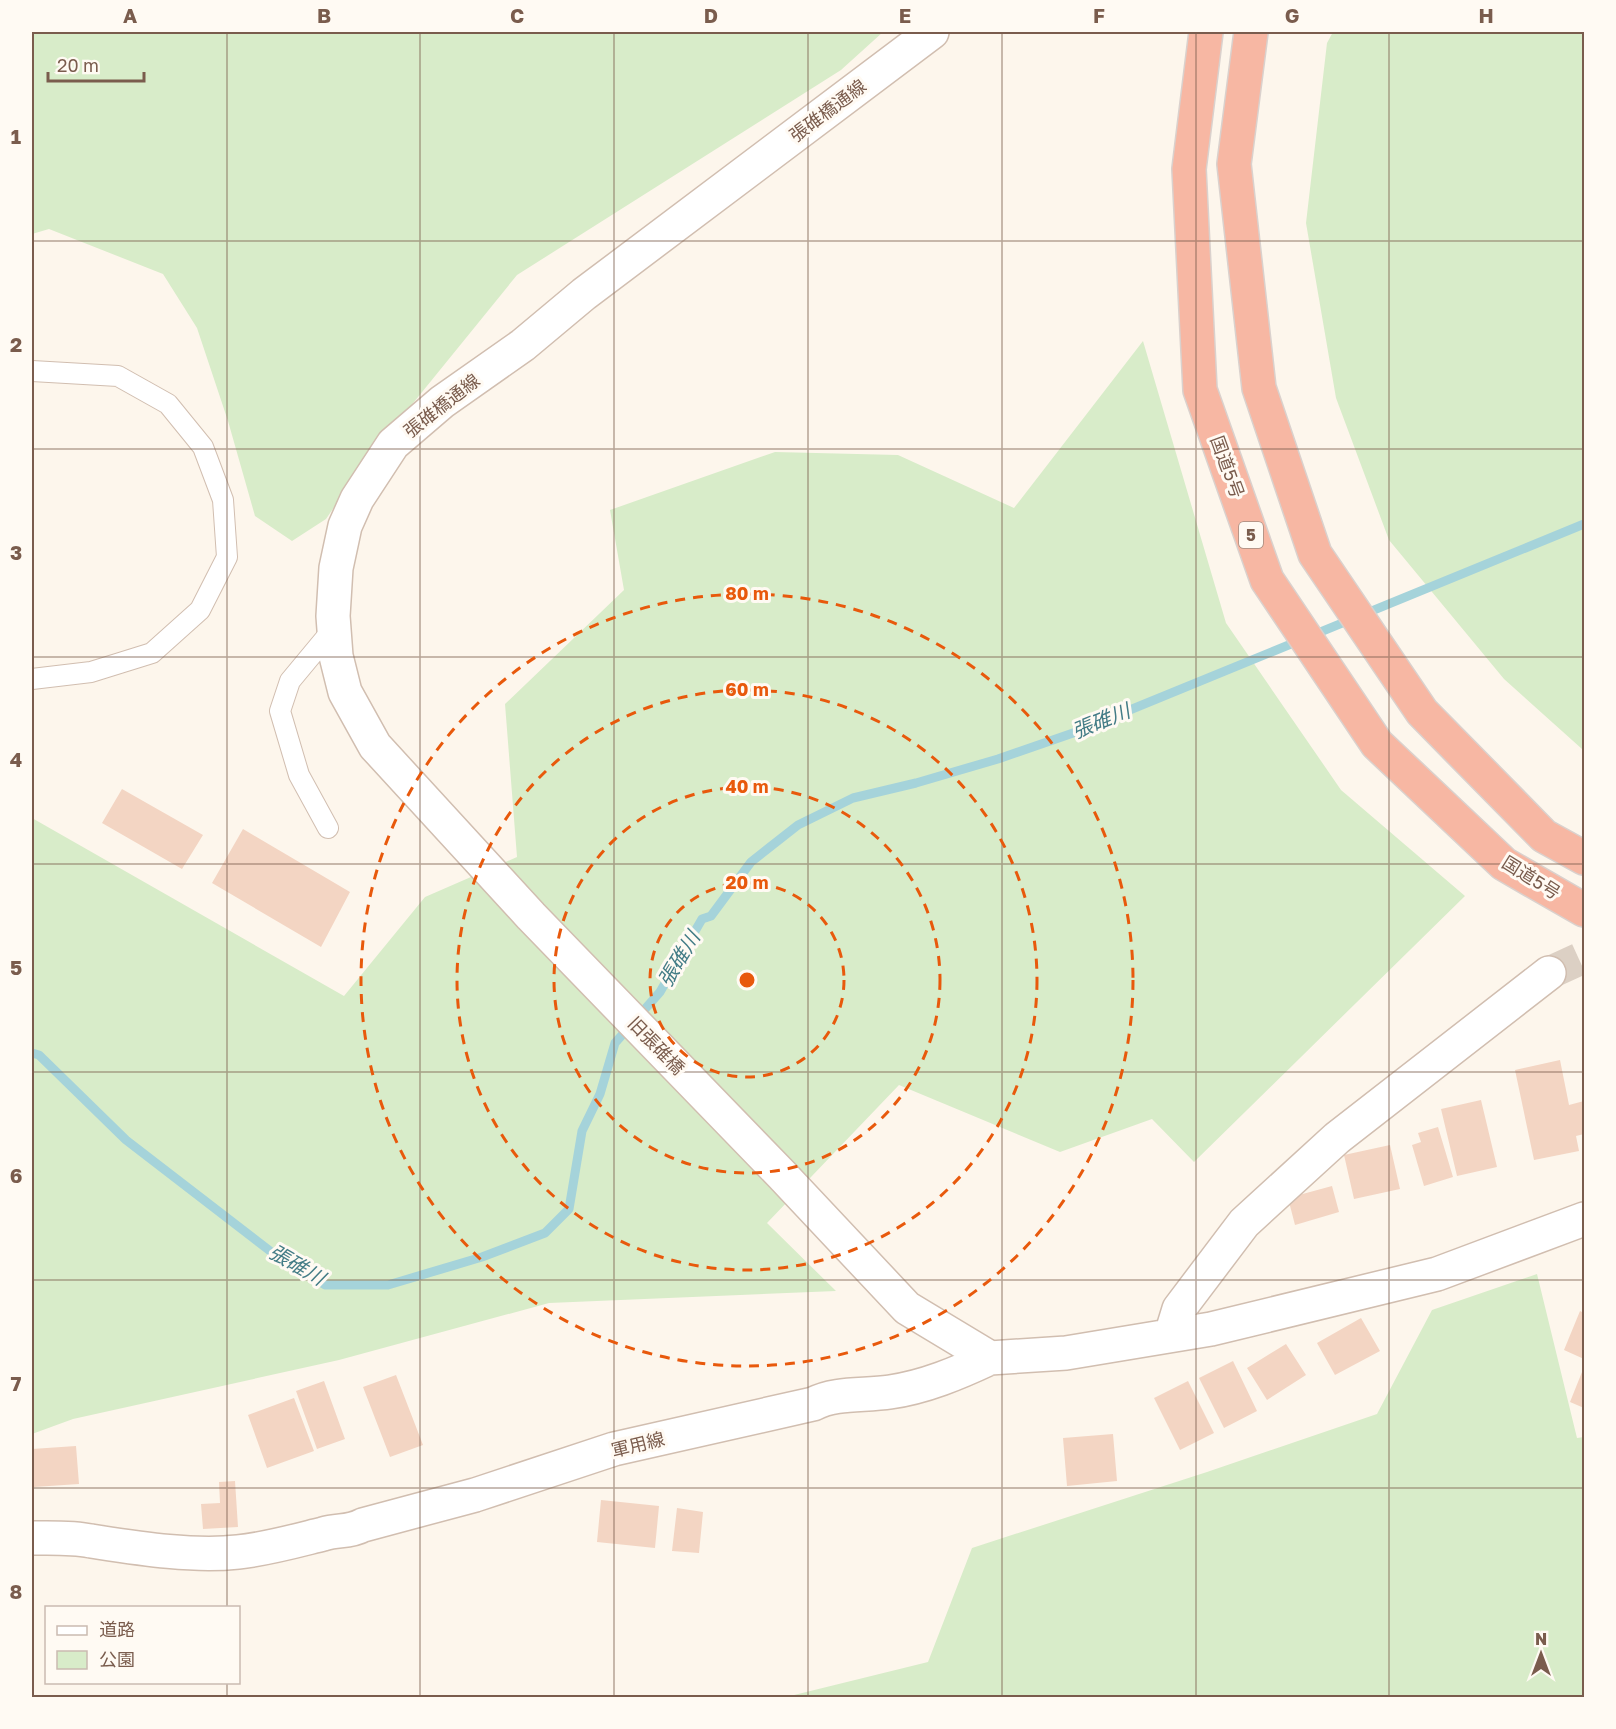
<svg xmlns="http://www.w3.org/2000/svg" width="1616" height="1729" font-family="'Golos Text','Noto Sans JP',sans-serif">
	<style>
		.green { fill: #d8ecc9 }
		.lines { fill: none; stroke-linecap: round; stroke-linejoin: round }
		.stream { stroke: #a5d3da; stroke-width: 9 }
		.building { fill: #f3d5c3 }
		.street-tunnel { stroke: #dcd0c4; stroke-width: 33; stroke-dasharray: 33 16; stroke-linecap: butt }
		.lane-casing { stroke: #d1beb0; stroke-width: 22 }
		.street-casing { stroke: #d1beb0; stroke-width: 36 }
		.highway-casing { stroke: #dad1cd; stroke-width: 36 }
		.lane { stroke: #fff; stroke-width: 20 }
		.street { stroke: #fff; stroke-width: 33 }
		.highway { stroke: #f7b7a3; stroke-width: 33 }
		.grid { fill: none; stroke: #7a5c4d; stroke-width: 1.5; stroke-opacity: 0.55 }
		.ring { fill: none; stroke: #e8590c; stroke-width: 3; stroke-dasharray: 10 8 }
		.labels { text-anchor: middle; stroke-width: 6; stroke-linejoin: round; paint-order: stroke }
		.shield { fill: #fffaf3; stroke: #a28b7f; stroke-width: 1.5 }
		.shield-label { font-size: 16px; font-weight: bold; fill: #7a5c4d }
		.street-label { font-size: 18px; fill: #7a5c4d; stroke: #fffaf3 }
		.water-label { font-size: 20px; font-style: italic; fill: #437c86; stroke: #fffaf3 }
		.centre { fill: #e8590c; stroke: #fffaf3; stroke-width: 3 }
		.ring-label { font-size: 18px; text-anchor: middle; font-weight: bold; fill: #e8590c; stroke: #fffaf3; stroke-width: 6; stroke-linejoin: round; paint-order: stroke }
		.neatline { fill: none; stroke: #7a5c4d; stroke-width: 2 }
		.grid-label { font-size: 20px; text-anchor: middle; font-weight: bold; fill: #7a5c4d }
	</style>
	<rect width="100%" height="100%" fill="#fdf6ec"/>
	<path class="green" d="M 32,32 L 883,32 L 841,70 L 517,275 L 362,466 L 326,519 L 292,541 L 255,516 L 228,421 L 197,328 L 163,274 L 49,229 L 32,234 Z
		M 1333,32 L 1584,32 L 1584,746 L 1582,749 L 1504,679 L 1389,540 L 1336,398 L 1306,223 L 1327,43 Z
		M 1143,341 L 1226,623 L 1341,790 L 1465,896 L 1194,1162 L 1152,1119 L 1060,1152 L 899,1085 L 767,1223 L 836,1291 L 549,1303 L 339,1360 L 73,1419 L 32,1434 L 32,818 L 344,996 L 425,897 L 517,857 L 505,704 L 624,590 L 610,510 L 775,452 L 898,455 L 1014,508 Z
		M 1537,1274 L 1577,1438 L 1584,1437 L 1584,1697 L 786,1697 L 928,1662 L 972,1548 L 1207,1472 L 1377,1414 L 1432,1310 Z"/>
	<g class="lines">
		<path class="stream" d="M 32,1053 L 39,1055 L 126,1140 L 274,1254 L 325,1285 L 388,1285 L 482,1257 L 545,1233 L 569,1209 L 582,1131 L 600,1094 L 615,1043 L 660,992 L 702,919 L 711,916 L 751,862 L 798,825 L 853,798 L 916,783 L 998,759 L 1076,732 L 1584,524"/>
	</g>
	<path class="building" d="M 122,789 L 203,835 L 182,869 L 102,823 Z
		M 243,829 L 350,892 L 321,947 L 212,883 Z
		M 1560,1060 L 1569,1105 L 1584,1101 L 1584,1134 L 1576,1136 L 1579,1151 L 1534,1160 L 1515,1070 Z
		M 1481,1100 L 1497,1167 L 1457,1176 L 1441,1109 Z
		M 1438,1127 L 1453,1177 L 1424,1186 L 1412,1145 L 1421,1142 L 1418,1133 Z
		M 1390,1145 L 1400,1189 L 1354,1199 L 1344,1155 Z
		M 1332,1186 L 1339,1212 L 1295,1225 L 1288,1198 Z
		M 1580,1311 L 1584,1313 L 1584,1359 L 1564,1350 Z
		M 1361,1318 L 1380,1351 L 1335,1375 L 1317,1343 Z
		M 1286,1344 L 1306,1375 L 1267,1400 L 1247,1368 Z
		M 1233,1361 L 1257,1411 L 1224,1428 L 1199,1378 Z
		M 1584,1367 L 1584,1408 L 1570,1402 Z
		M 396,1375 L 423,1445 L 390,1457 L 363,1387 Z
		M 324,1381 L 345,1439 L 317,1449 L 296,1391 Z
		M 1188,1381 L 1214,1433 L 1180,1450 L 1154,1398 Z
		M 294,1398 L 314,1451 L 267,1468 L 248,1415 Z
		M 1113,1434 L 1117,1481 L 1067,1486 L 1063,1438 Z
		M 76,1446 L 79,1484 L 34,1487 L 32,1449 Z
		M 235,1481 L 238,1527 L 203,1529 L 201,1504 L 220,1503 L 219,1482 Z
		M 601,1500 L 659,1506 L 655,1548 L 597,1542 Z
		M 677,1508 L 703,1512 L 699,1553 L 672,1551 Z"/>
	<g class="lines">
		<path class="street-tunnel" d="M 1549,973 L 1584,957"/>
		<g class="lane-casing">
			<path id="lane" d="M 32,371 L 118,376 L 168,404 L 203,447 L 223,500 L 227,557 L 200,610 L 152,653 L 91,672 L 32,679
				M 328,828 L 299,775 L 280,711 L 290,681 L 334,628"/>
		</g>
		<g class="street-casing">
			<path id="street" d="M 932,32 L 584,294 L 523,345 L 442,402 L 393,444 L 357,499 L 345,526 L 336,568 L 333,616 L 336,656 L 345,692 L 375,746 L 531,916 L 782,1175 L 907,1308 L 990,1358 L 1066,1353 L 1211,1329 L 1437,1274 L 1584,1219
				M 1171,1335 L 1179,1309 L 1244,1223 L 1337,1138 L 1549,973
				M 32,1538 C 51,1538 72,1537 91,1541 C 137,1548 191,1557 238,1552 C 267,1549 295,1541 323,1534 C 339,1529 348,1533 363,1525 L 475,1495 L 614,1449 L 813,1404 C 836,1392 864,1396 890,1392 C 925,1387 958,1373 990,1358"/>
		</g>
		<g class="highway-casing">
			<path id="highway" d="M 1206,32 L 1189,169 L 1200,390 L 1267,580 L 1377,744 L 1504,864 L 1584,910
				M 1251,32 L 1234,164 L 1259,388 L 1315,554 L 1422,712 L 1544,836 L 1584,858"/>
		</g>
		<use href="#lane" class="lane"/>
		<use href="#street" class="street"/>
		<use href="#highway" class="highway"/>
	</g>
	<path class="grid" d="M 227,32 L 227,1608M 420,32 L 420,1698M 614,32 L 614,1698M 808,32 L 808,1698M 1002,32 L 1002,1698M 1196,32 L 1196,1698M 1389,32 L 1389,1698M 32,241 L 1584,241M 32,449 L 1584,449M 32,657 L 1584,657M 32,864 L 1584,864M 32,1072 L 1584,1072M 32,1280 L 1584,1280M 32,1488 L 1584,1488M 227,1682 L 227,1698"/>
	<g class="ring">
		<circle cx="747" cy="980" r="97"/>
		<circle cx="747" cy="980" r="193"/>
		<circle cx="747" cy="980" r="290"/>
		<circle cx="747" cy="980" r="386"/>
	</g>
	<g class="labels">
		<rect class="shield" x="1239" y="522" width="24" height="26" rx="4.5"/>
		<g class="shield-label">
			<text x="1251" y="541">5</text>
		</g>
		<g class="street-label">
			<text transform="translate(828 111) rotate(-37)" y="6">張碓橋通線</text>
			<text transform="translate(442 406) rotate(-38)" y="6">張碓橋通線</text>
			<text transform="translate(1227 467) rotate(70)" y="6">国道5号</text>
			<text transform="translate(1531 878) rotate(32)" y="6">国道5号</text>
			<text transform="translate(656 1046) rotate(46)" y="6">旧張碓橋</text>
			<text transform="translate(638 1445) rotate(-14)" y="6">軍用線</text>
		</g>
		<g class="water-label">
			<text transform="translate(1101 721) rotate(-22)" y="7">張碓川</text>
			<text transform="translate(679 959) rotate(-59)" y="7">張碓川</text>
			<text transform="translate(297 1265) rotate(30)" y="7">張碓川</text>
		</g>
	</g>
	<circle cx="747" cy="980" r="9" class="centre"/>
	<g class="ring-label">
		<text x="747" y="600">80 m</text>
		<text x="747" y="696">60 m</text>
		<text x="747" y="793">40 m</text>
		<text x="747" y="889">20 m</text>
	</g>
	<rect width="1616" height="1729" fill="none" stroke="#fffaf3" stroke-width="66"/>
	<rect x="45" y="1606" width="195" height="78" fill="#fffaf3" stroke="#cabbb1" stroke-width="1.5"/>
	<rect x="57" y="1626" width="30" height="9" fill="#ffffff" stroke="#cabbb1" stroke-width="1.5"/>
	<text x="99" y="1636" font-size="18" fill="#7a5c4d">道路</text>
	<rect x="57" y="1651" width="30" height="18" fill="#d8ecc9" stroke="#cabbb1" stroke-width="1.5"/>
	<text x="99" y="1666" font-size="18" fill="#7a5c4d">公園</text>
	<g transform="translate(1541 1654)" stroke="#fffaf3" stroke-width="4.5" paint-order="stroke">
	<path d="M0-4.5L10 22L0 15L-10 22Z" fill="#7a5c4d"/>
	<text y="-9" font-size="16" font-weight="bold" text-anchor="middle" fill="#7a5c4d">N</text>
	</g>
	<path d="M48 72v9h96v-9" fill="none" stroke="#7a5c4d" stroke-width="3"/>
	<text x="57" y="72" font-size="18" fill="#7a5c4d" stroke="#fffaf3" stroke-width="4.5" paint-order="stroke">20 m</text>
	<rect x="33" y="33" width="1550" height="1663" class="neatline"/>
	<g class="grid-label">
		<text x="130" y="23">A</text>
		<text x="324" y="23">B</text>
		<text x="517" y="23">C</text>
		<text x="711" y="23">D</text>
		<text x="905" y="23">E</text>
		<text x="1099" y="23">F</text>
		<text x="1292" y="23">G</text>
		<text x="1486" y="23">H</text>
		<text x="16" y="144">1</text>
		<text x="16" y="352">2</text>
		<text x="16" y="560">3</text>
		<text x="16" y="767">4</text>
		<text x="16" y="975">5</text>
		<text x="16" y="1183">6</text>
		<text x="16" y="1391">7</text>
		<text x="16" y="1599">8</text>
	</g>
</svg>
